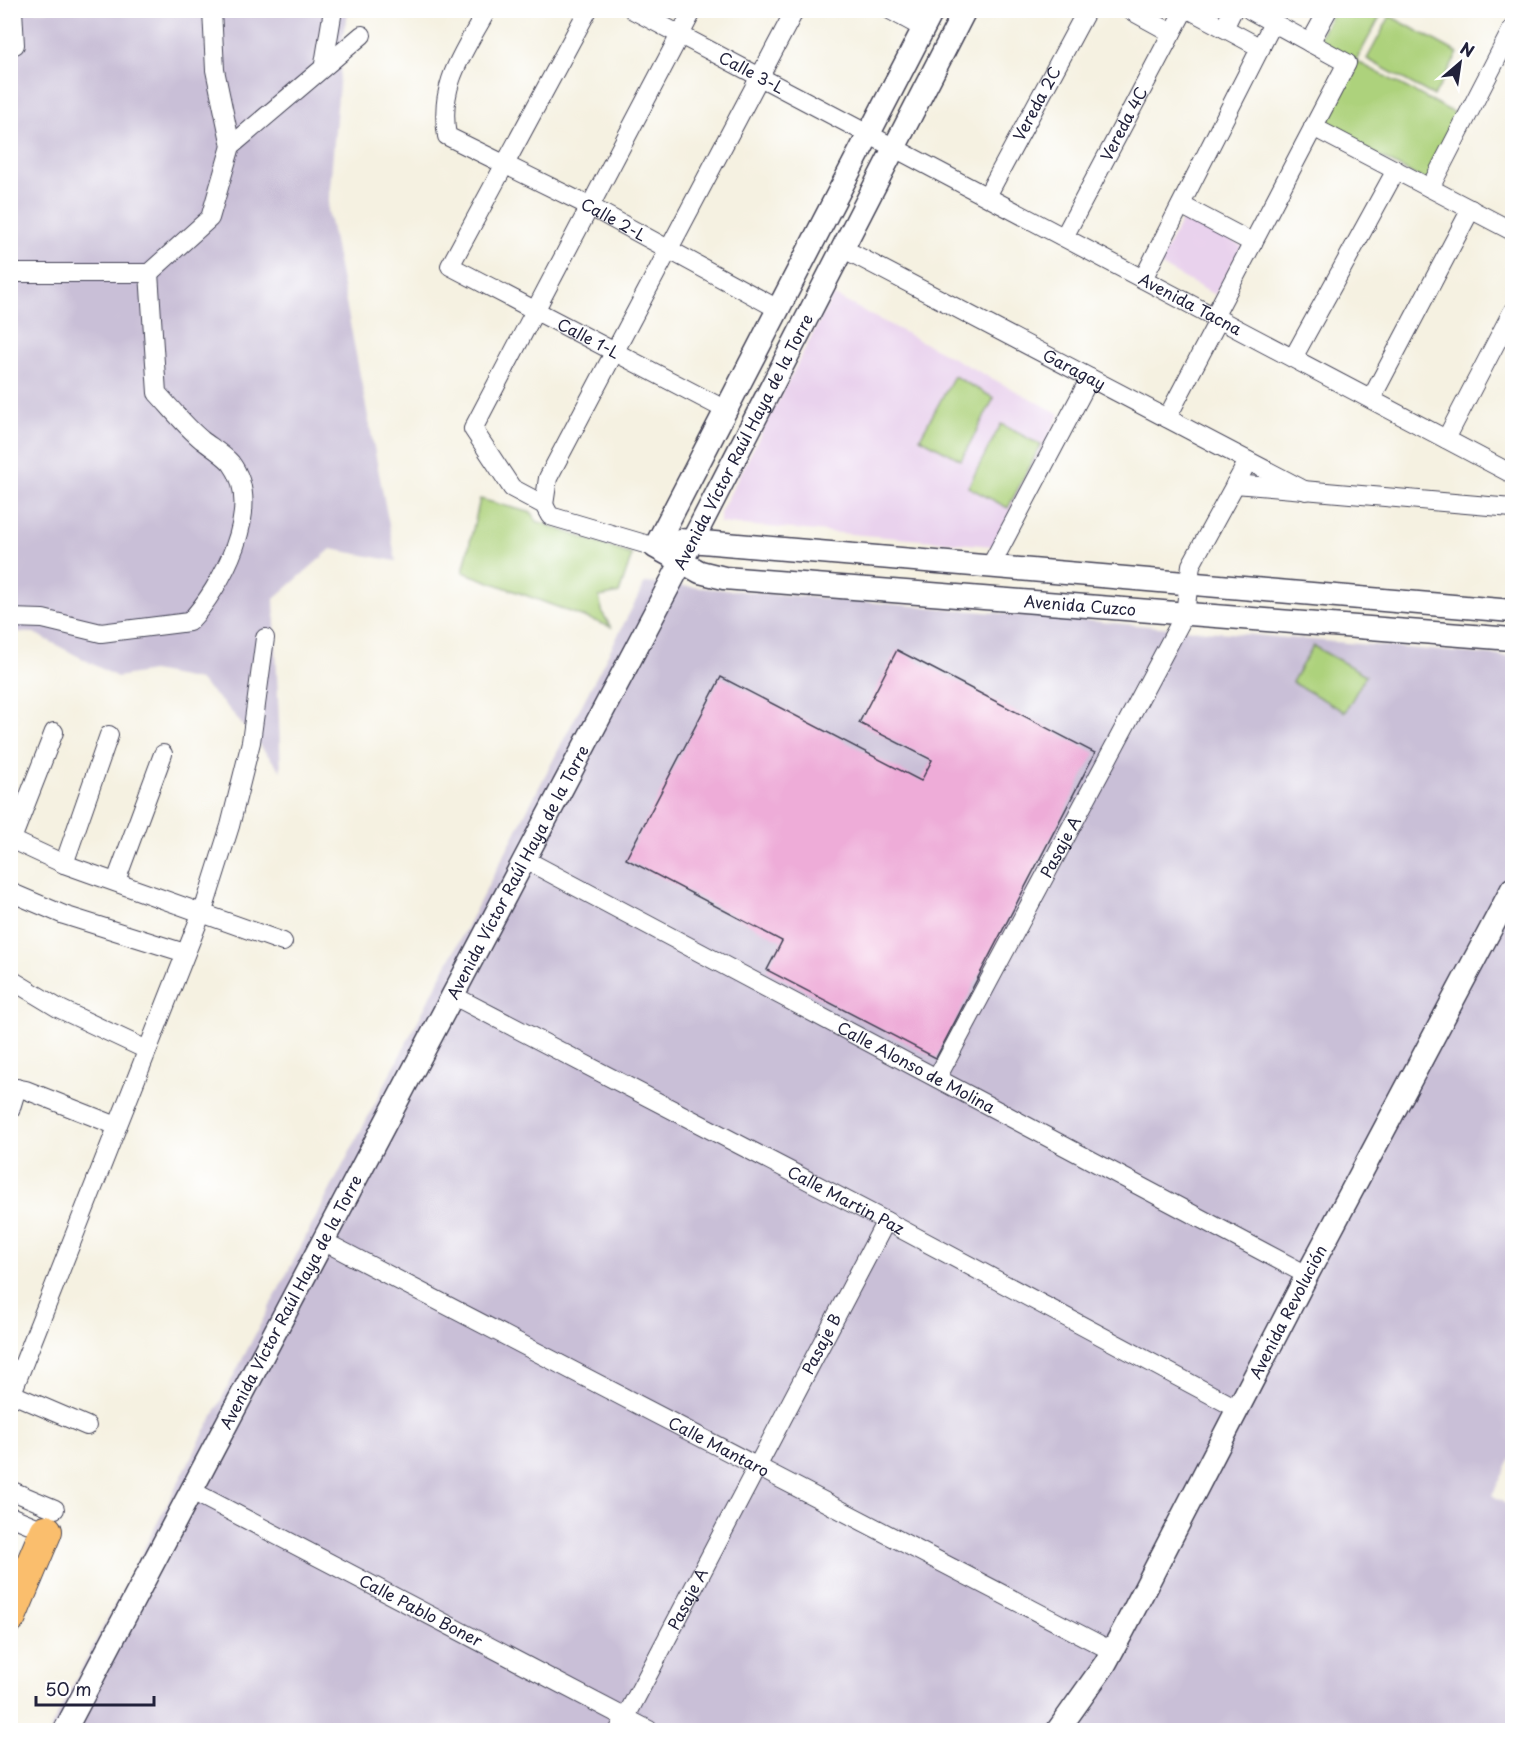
<svg xmlns="http://www.w3.org/2000/svg" width="1523" height="1741" font-family="'Playpen Sans',sans-serif">
	<style>
		.built { fill: #e9d2ed }
		.industrial { fill: #c9bfd7 }
		.green { fill: #add27b; stroke: #687a5b; stroke-width: 1.5 }
		.building { fill: #eeacd8 }
		.lines { fill: none; stroke-linecap: round; stroke-linejoin: round }
		.minor-casing { stroke: #424154; stroke-width: 20 }
		.tertiary-casing { stroke: #424154; stroke-width: 25 }
		.trunk-casing { stroke: #424154; stroke-width: 34 }
		.minor { stroke: #fff; stroke-width: 18 }
		.tertiary { stroke: #fff; stroke-width: 22 }
		.trunk { stroke: #fabe6d; stroke-width: 32 }
		.labels { text-anchor: middle; stroke-width: 6; stroke-linejoin: round; paint-order: stroke }
		.street-label { font-size: 16px; fill: #22223b; stroke: #fff }
	</style>
	<rect width="100%" height="100%" fill="#fff"/>
	<filter id="ink" filterUnits="userSpaceOnUse"><feTurbulence type="fractalNoise" baseFrequency=".0167" numOctaves="2"/><feDisplacementMap in="SourceGraphic" scale="12" xChannelSelector="R" yChannelSelector="G"/><feConvolveMatrix kernelMatrix="1 2 1 2 8 2 1 2 1" color-interpolation-filters="sRGB"/></filter>
	<filter id="wash" filterUnits="userSpaceOnUse"><feTurbulence type="fractalNoise" baseFrequency=".008" numOctaves="4" result="noise"/><feDisplacementMap in="SourceGraphic" scale="24" xChannelSelector="R" yChannelSelector="G"/><feGaussianBlur stdDeviation="1.35" result="paint"/><feColorMatrix in="noise" values="0 0 0 0 0 0 0 0 0 0 0 0 0 0 0 0 0 1.4 0 .05"/><feComposite in="paint" operator="in"/></filter>
	<g filter="url(#wash)">
		<rect width="100%" height="100%" fill="#f5f1e1"/>
		<path class="built" d="M 1185,215 L 1242,246 L 1215,295 L 1158,264 Z
			M 833,295 L 1060,414 L 993,546 L 720,523 L 720,513 Z"/>
		<path class="industrial" d="M 11,11 L 349,11 L 344,28 L 328,210 L 396,561 L 331,549 L 274,599 L 281,771 L 229,709 L 199,680 L 152,671 L 117,677 L 34,633 L 11,632 Z
			M 645,583 L 1512,657 L 1512,1457 L 1492,1495 L 1512,1508 L 1512,1730 L 50,1730 Z"/>
		<path class="green" d="M 1334,11 L 1383,11 L 1356,61 L 1462,117 L 1428,182 L 1321,126 L 1355,61 L 1318,40 Z
			M 1390,16 L 1458,53 L 1434,96 L 1367,59 Z
			M 954,376 L 994,398 L 961,460 L 920,438 Z
			M 1001,424 L 1041,445 L 1008,508 L 968,487 Z
			M 480,499 L 532,513 L 536,521 L 632,555 L 619,593 L 599,597 L 603,614 L 611,627 L 463,572 Z
			M 1313,646 L 1366,675 L 1345,712 L 1292,682 Z"/>
		<g id="blocks">
			<path class="building" d="M 897,650 L 1095,753 L 936,1058 L 767,970 L 782,941 L 626,859 L 721,677 L 921,781 L 932,760 L 859,723 Z"/>
		</g>
	</g>
	<g filter="url(#ink)">
		<use href="#blocks" fill-opacity="0" stroke="#424154" stroke-width="1.5"/>
		<g class="lines">
			<g class="minor-casing">
				<g id="minor">
					<path d="M 212,10 L 215,70 L 231,146"/>
					<path id="s1" d="M 487,10 C 463,54 438,84 447,136 L 589,206 L 778,309"/>
					<path id="s2" d="M 588,10 L 450,266 L 726,410"/>
					<path id="s3" d="M 633,10 L 1512,474"/>
					<path d="M 890,10 L 923,28"/>
					<path d="M 1130,10 L 1172,33"/>
					<path d="M 1190,10 L 1261,48"/>
					<path d="M 1224,28 L 1233,10"/>
					<path d="M 1310,43 L 1328,10"/>
					<path d="M 10,45 L 15,45 L 13,10"/>
					<path d="M 324,64 L 333,10"/>
					<path d="M 1313,127 L 1512,231"/>
					<path d="M 1430,188 L 1512,29"/>
					<path id="s4" d="M 987,196 L 1087,10"/>
					<path d="M 1181,205 L 1253,243"/>
					<path id="s5" d="M 1064,237 L 1184,10"/>
					<path id="s6" d="M 842,248 L 1306,491"/>
					<path d="M 10,273 L 149,273 L 210,218 L 231,146 L 362,35"/>
					<path d="M 1143,279 L 1273,23"/>
					<path d="M 1214,317 L 1347,63 L 1250,10"/>
					<path d="M 1293,358 L 1396,170"/>
					<path d="M 1371,399 L 1471,209"/>
					<path d="M 1167,418 L 1219,319"/>
					<path d="M 1446,439 L 1512,312"/>
					<path d="M 1235,484 L 1512,508"/>
					<path d="M 544,505 L 548,478 L 795,10"/>
					<path d="M 655,547 L 550,516 L 544,505 L 512,488 L 473,429 L 693,10"/>
					<path d="M 990,567 L 1090,378"/>
					<path d="M 10,618 L 43,619 L 101,633 L 189,622 C 221,588 265,508 231,463 C 223,454 211,447 202,440 C 185,426 171,408 157,393 L 149,273"/>
					<path d="M 10,839 L 64,864 L 283,942"/>
					<path d="M 12,839 L 54,732"/>
					<path id="s7" d="M 524,859 L 1307,1275"/>
					<path d="M 64,864 L 109,735"/>
					<path d="M 116,881 L 163,754"/>
					<path d="M 10,892 L 64,915 L 185,953"/>
					<path d="M 10,979 L 58,1008 L 147,1050"/>
					<path id="s8" d="M 452,995 L 886,1221 L 1238,1409"/>
					<path id="s9" d="M 937,1078 L 1185,614 L 1191,565 L 1248,461"/>
					<path d="M 10,1087 L 26,1090 L 117,1126"/>
					<path d="M 10,1111 L 17,1088"/>
					<path id="s10" d="M 323,1241 L 1112,1651"/>
					<path d="M 10,1393 L 87,1426"/>
					<path d="M 10,1398 L 206,902 L 230,826 L 251,742 L 265,638"/>
					<path d="M 10,1490 L 55,1509"/>
					<path id="s11" d="M 192,1491 L 649,1730"/>
					<path d="M 10,1516 L 46,1531"/>
					<path id="s12" d="M 619,1730 L 886,1221"/>
				</g>
			</g>
			<g class="tertiary-casing">
				<g id="tertiary">
					<path id="s13" d="M 933,10 L 655,547 L 700,572 L 724,578 L 1512,639"/>
					<path d="M 679,540 L 1512,611"/>
					<path id="s14" d="M 65,1730 L 682,561 L 965,10"/>
					<path id="s15" d="M 1058,1730 L 1105,1664 L 1124,1629 L 1307,1275 L 1512,889"/>
				</g>
			</g>
			<g class="trunk-casing">
				<path id="trunk" d="M 10,1617 L 46,1531"/>
			</g>
			<use href="#minor" class="minor"/>
			<use href="#tertiary" class="tertiary"/>
			<use href="#trunk" class="trunk"/>
		</g>
	</g>
	<g class="labels">
		<g class="street-label">
			<text dy="6" stroke="none"><textPath href="#s3" startOffset="134">Calle 3-L</textPath></text>
			<text dy="6" stroke="none"><textPath href="#s4" startOffset="105">Vereda 2C</textPath></text>
			<text dy="6" stroke="none"><textPath href="#s5" startOffset="128">Vereda 4C</textPath></text>
			<text dy="6" stroke="none"><textPath href="#s1" startOffset="322">Calle 2-L</textPath></text>
			<text dy="6" stroke="none"><textPath href="#s3" startOffset="630">Avenida Tacna</textPath></text>
			<text dy="6" stroke="none"><textPath href="#s2" startOffset="447">Calle 1-L</textPath></text>
			<text dy="6" stroke="none"><textPath href="#s6" startOffset="262">Garagay</textPath></text>
			<text dy="6" stroke="none"><textPath href="#s14" startOffset="1456">Avenida Víctor Raúl Haya de la Torre</textPath></text>
			<text dy="6" stroke="none"><textPath href="#s13" startOffset="1038">Avenida Cuzco</textPath></text>
			<text dy="6" stroke="none"><textPath href="#s9" startOffset="262">Pasaje A</textPath></text>
			<text dy="6" stroke="none"><textPath href="#s14" startOffset="970">Avenida Víctor Raúl Haya de la Torre</textPath></text>
			<text dy="6" stroke="none"><textPath href="#s7" startOffset="444">Calle Alonso de Molina</textPath></text>
			<text dy="6" stroke="none"><textPath href="#s8" startOffset="444">Calle Martin Paz</textPath></text>
			<text dy="6" stroke="none"><textPath href="#s14" startOffset="484">Avenida Víctor Raúl Haya de la Torre</textPath></text>
			<text dy="6" stroke="none"><textPath href="#s15" startOffset="478">Avenida Revolución</textPath></text>
			<text dy="6" stroke="none"><textPath href="#s12" startOffset="436">Pasaje B</textPath></text>
			<text dy="6" stroke="none"><textPath href="#s10" startOffset="446">Calle Mantaro</textPath></text>
			<text dy="6" stroke="none"><textPath href="#s12" startOffset="148">Pasaje A</textPath></text>
			<text dy="6" stroke="none"><textPath href="#s11" startOffset="258">Calle Pablo Boner</textPath></text>
		</g>
	</g>
	<rect width="1523" height="1741" fill="none" stroke="#fff" stroke-width="36"/>
	<g transform="translate(1460 63) rotate(29)" stroke="#ffffff" stroke-width="4.5" paint-order="stroke">
	<path d="M0-4.5L10 22L0 15L-10 22Z" fill="#22223b"/>
	<text y="-9" font-size="16" font-weight="bold" text-anchor="middle" fill="#22223b">N</text>
	</g>
	<path d="M36 1696v9h118v-9" fill="none" stroke="#22223b" stroke-width="3"/>
	<text x="45" y="1696" font-size="18" fill="#22223b" stroke="#ffffff" stroke-width="4.5" paint-order="stroke">50 m</text>
</svg>
